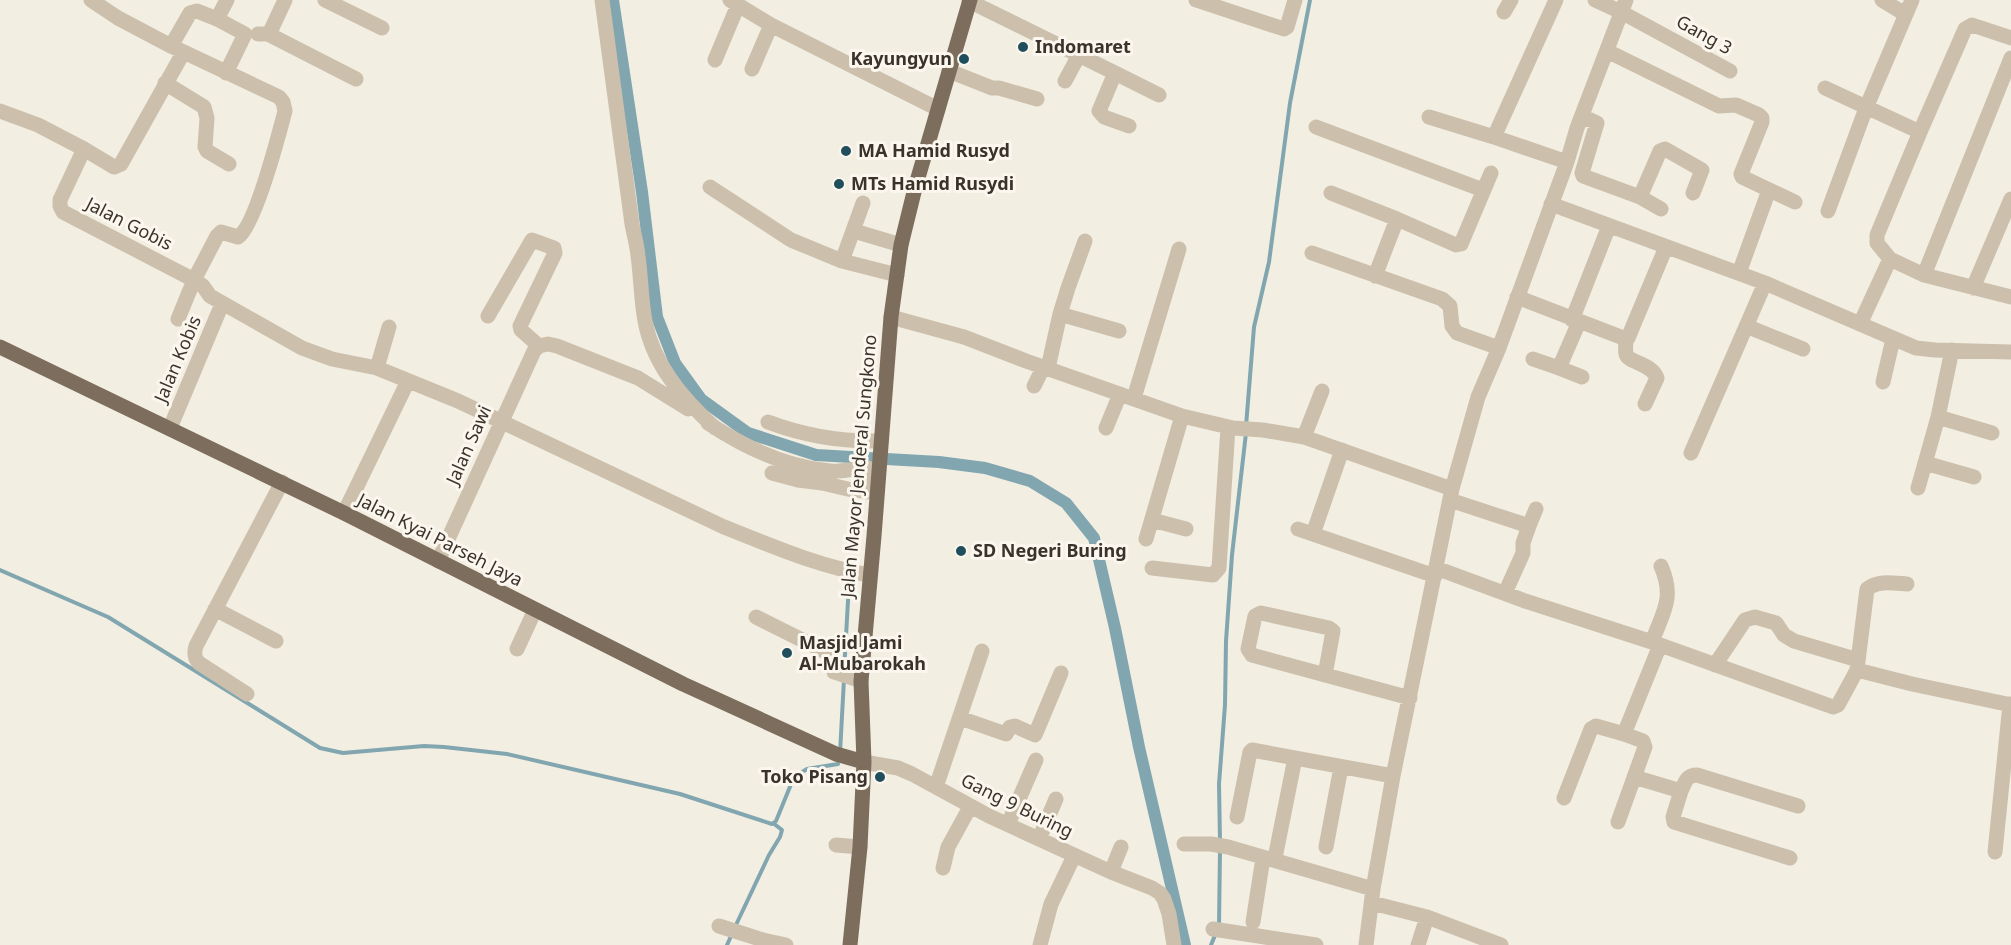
<svg xmlns="http://www.w3.org/2000/svg" width="2011" height="945" font-family="'Noto Sans',sans-serif">
	<style>
		.lines { fill: none; stroke-linecap: round; stroke-linejoin: round }
		.stream { stroke: #81a6b0; stroke-width: 4 }
		.canal { stroke: #81a6b0; stroke-width: 12 }
		.minor { stroke: #ccc0ad; stroke-width: 15 }
		.major { stroke: #7c6d5d; stroke-width: 15 }
		.poi-dot { fill: #214e5c; stroke: #fbf7ee; stroke-width: 2 }
		.labels { text-anchor: middle; stroke-width: 6; stroke-linejoin: round; paint-order: stroke }
		.street-label { font-size: 18px; fill: #3a332c; stroke: #fbf7ee }
		.poi-label { font-size: 18px; font-weight: bold; fill: #3a332c; stroke: #fbf7ee; text-anchor: start }
	</style>
	<rect width="100%" height="100%" fill="#f3eee2"/>
	<g class="lines">
		<path class="stream" d="M 1246,426 L 1254,327 L 1269,262 L 1290,103 L 1310,0
			M 0,570 L 108,617 L 320,748 L 343,753 L 424,746 L 444,747 L 507,754 L 680,794 L 772,824 L 776,821 L 794,777 L 807,769 L 838,764
			M 844,672 L 849,583
			M 840,753 L 844,679
			M 1220,842 L 1219,784 L 1225,705 L 1226,641 L 1232,555 L 1246,433
			M 1219,926 L 1220,849
			M 735,927 L 769,855 L 780,837 L 782,830 L 773,823
			M 727,945 L 732,934
			M 1211,945 L 1216,933"/>
		<path class="canal" d="M 613,0 L 642,192 L 657,317 L 675,363 L 701,399 L 748,433 L 816,455 L 939,462 L 985,468 L 1030,481 L 1066,503 L 1094,538 L 1115,628 L 1139,747 L 1185,945"/>
		<path class="minor" d="M 91,0 L 118,18 L 171,46
			M 325,0 L 382,28
			M 602,0 L 632,224 C 634,235 637,245 638,256 C 641,277 641,300 645,321 C 653,365 684,400 715,428
			M 730,0 L 771,25 L 938,109
			M 1196,0 L 1284,29 L 1287,27 L 1295,0
			M 1595,0 L 1621,12 L 1730,71
			M 1882,0 L 1905,14
			M 969,1 L 1115,73 L 1099,111 L 1104,117 L 1129,126
			M 1504,12 L 1511,0
			M 217,19 L 245,34 L 226,73
			M 258,34 L 268,34 L 271,30 L 285,0
			M 268,34 L 356,79
			M 1607,51 L 1719,106 L 1736,105 L 1759,115 L 1762,118 L 1762,122 L 1741,174 L 1742,177 L 1795,202
			M 715,60 L 738,5
			M 752,69 L 771,25
			M 949,71 L 992,88 L 999,88 L 1037,99
			M 1115,73 L 1159,95
			M 1065,81 L 1079,55
			M 165,83 L 204,107 L 207,118 L 205,147 L 207,151 L 229,164
			M 1825,88 L 1920,132
			M 0,111 L 38,125 L 84,149 L 60,200 L 60,206 L 63,212 L 194,280 L 203,286 L 210,296 L 302,348 L 332,359 L 377,368 L 458,401 L 724,527 C 772,546 820,567 870,575
			M 1582,116 L 1597,123 L 1582,173 L 1583,176 L 1640,197 L 1661,209
			M 1429,117 L 1494,137 L 1567,162
			M 1316,127 L 1483,190
			M 1494,137 L 1556,0
			M 84,149 L 114,167 L 121,164 L 183,53
			M 710,187 L 791,240 L 842,261 L 897,275
			M 1331,193 L 1397,219 L 1375,276
			M 1640,197 L 1660,151 L 1665,149 L 1702,170 L 1693,193
			M 1551,204 L 1765,283 L 1916,348 L 1935,350 L 2011,352
			M 1828,211 L 1866,108 L 1912,0
			M 1397,219 L 1456,245 L 1461,244 L 1491,173
			M 854,231 L 901,245
			M 1312,253 L 1442,299 L 1450,306 L 1452,326 L 1457,333 L 1499,348
			M 1890,259 L 1877,243 L 1877,235 L 1920,132 L 1965,29 L 1972,25 L 2011,38
			M 842,261 L 863,203
			M 1739,273 L 1769,190
			M 1924,275 L 2011,58
			M 1973,288 L 2011,199
			M 1517,297 L 1626,339 L 1628,338 L 1666,247
			M 1060,314 L 1068,288 L 1085,241
			M 488,316 L 532,240 L 554,248 L 555,253 L 520,326 L 521,330 L 539,346
			M 891,317 L 964,337 L 1026,361 L 1182,416 L 1233,428 L 1263,430 L 1304,437 L 1452,489
			M 178,319 L 194,280 L 217,236 L 221,232 L 238,237 C 255,227 279,134 285,111 L 283,102 L 279,97 L 171,46 L 190,13 L 197,11 L 217,19 L 227,0
			M 1572,320 L 1609,226
			M 1860,324 L 1890,259 L 1924,275 L 2011,297
			M 1746,326 L 1803,349
			M 1626,339 C 1626,343 1625,350 1626,354 C 1628,363 1652,363 1657,378 L 1645,404
			M 539,346 L 548,344 L 557,346 L 638,378 L 688,409
			M 1533,359 L 1559,368 L 1579,322
			M 377,368 L 389,327
			M 1048,368 L 1060,314 L 1119,331
			M 1559,368 L 1582,377
			M 1883,382 L 1893,339
			M 1034,386 L 1044,366
			M 1134,398 L 1179,249
			M 1938,417 L 1992,433
			M 768,422 C 805,436 841,442 881,441
			M 708,423 C 744,447 786,467 830,471 C 843,472 855,468 868,468 L 867,492
			M 170,428 L 222,304
			M 1106,428 L 1120,394
			M 1304,437 L 1322,391
			M 1691,453 L 1765,283
			M 1925,463 L 1974,477
			M 772,473 L 798,480 L 822,483 L 852,490 L 877,492
			M 1918,488 L 1938,417 L 1952,350
			M 1450,500 L 1529,526 L 1523,543 L 1523,553 L 1505,593
			M 344,513 L 408,381
			M 1152,520 L 1186,529
			M 1529,526 L 1536,509
			M 1298,529 L 1435,576
			M 1313,534 L 1342,450
			M 1146,539 L 1182,416
			M 438,561 L 534,351 L 539,346
			M 1152,568 L 1213,575 L 1219,568 L 1228,427
			M 1436,568 L 1525,601 L 1652,642 L 1833,707 L 1838,705 L 1857,670 L 1912,684 L 2011,705
			M 215,609 L 276,641
			M 756,617 L 832,655 L 834,672 L 861,681
			M 1652,642 C 1663,612 1675,598 1661,566
			M 517,649 L 535,610
			M 1715,665 L 1745,620 L 1755,617 L 1776,623 L 1784,635 L 1794,641 L 1858,660
			M 1857,669 L 1867,589 C 1878,580 1893,583 1907,584
			M 1325,675 L 1333,631 L 1329,628 L 1261,613 L 1255,616 L 1248,649 L 1252,655 L 1410,698
			M 247,694 L 199,663 C 194,658 194,653 196,646 L 282,482
			M 960,718 L 1006,734 L 1010,727 L 1015,726 L 1035,735 L 1061,673
			M 864,762 L 898,768 L 912,774 L 989,816 L 1111,872 L 1152,888 L 1160,893 L 1164,899 L 1169,914 L 1174,945
			M 1634,777 L 1681,791 C 1685,783 1686,775 1697,775 L 1798,806
			M 936,787 L 982,651
			M 1681,791 L 1673,817 L 1674,822 L 1790,858
			M 1564,798 L 1591,729 L 1596,726 L 1624,734
			M 1237,817 L 1250,752 L 1252,750 L 1393,776
			M 1618,822 L 1645,747 L 1643,741 L 1624,734 L 1660,645
			M 1008,824 L 1036,760
			M 1039,839 L 1056,799
			M 1184,844 L 1211,844 L 1228,847 L 1373,889
			M 836,845 L 860,847
			M 1326,847 L 1341,767
			M 1995,852 L 2010,704
			M 1276,853 L 1295,758
			M 943,868 L 948,847 L 970,807
			M 1111,872 L 1121,847
			M 1372,903 L 1427,917 L 1501,945
			M 1253,922 L 1263,858
			M 719,926 L 763,940 L 786,945
			M 1213,929 L 1316,945
			M 1040,945 L 1051,904 L 1074,856
			M 1366,945 L 1373,889 L 1393,776 L 1452,489 L 1478,397 L 1499,348 L 1567,162 L 1577,128 L 1626,0
			M 1418,945 L 1427,917"/>
		<path class="major" d="M 0,347 L 344,513 L 683,684 L 836,754 L 864,762
			M 850,945 L 860,847 L 864,762 L 861,681 L 874,536 L 891,317 L 901,245 L 915,188 L 970,0"/>
	</g>
	<g class="poi-dot">
		<circle cx="1023" cy="47" r="6"/>
		<circle cx="964" cy="59" r="6"/>
		<circle cx="846" cy="151" r="6"/>
		<circle cx="839" cy="184" r="6"/>
		<circle cx="961" cy="551" r="6"/>
		<circle cx="787" cy="653" r="6"/>
		<circle cx="880" cy="777" r="6"/>
	</g>
	<g class="labels">
		<g class="street-label">
			<text transform="translate(1704 35) rotate(29)" y="6">Gang 3</text>
			<text transform="translate(129 224) rotate(27)" y="6">Jalan Gobis</text>
			<text transform="translate(178 359) rotate(-67)" y="6">Jalan Kobis</text>
			<text transform="translate(469 445) rotate(-66)" y="6">Jalan Sawi</text>
			<text transform="translate(859 466) rotate(-85)" y="6">Jalan Mayor Jenderal Sungkono</text>
			<text transform="translate(440 540) rotate(27)" y="6">Jalan Kyai Parseh Jaya</text>
			<text transform="translate(1017 806) rotate(26)" y="6">Gang 9 Buring</text>
		</g>
		<g class="poi-label">
			<text x="1035" y="53">Indomaret</text>
			<text x="952" y="65" text-anchor="end">Kayungyun</text>
			<text x="858" y="157">MA Hamid Rusyd</text>
			<text x="851" y="190">MTs Hamid Rusydi</text>
			<text x="973" y="557">SD Negeri Buring</text>
			<text x="799" y="649">Masjid Jami<tspan x="799" dy="21">Al-Mubarokah</tspan></text>
			<text x="868" y="783" text-anchor="end">Toko Pisang</text>
		</g>
	</g>
</svg>
